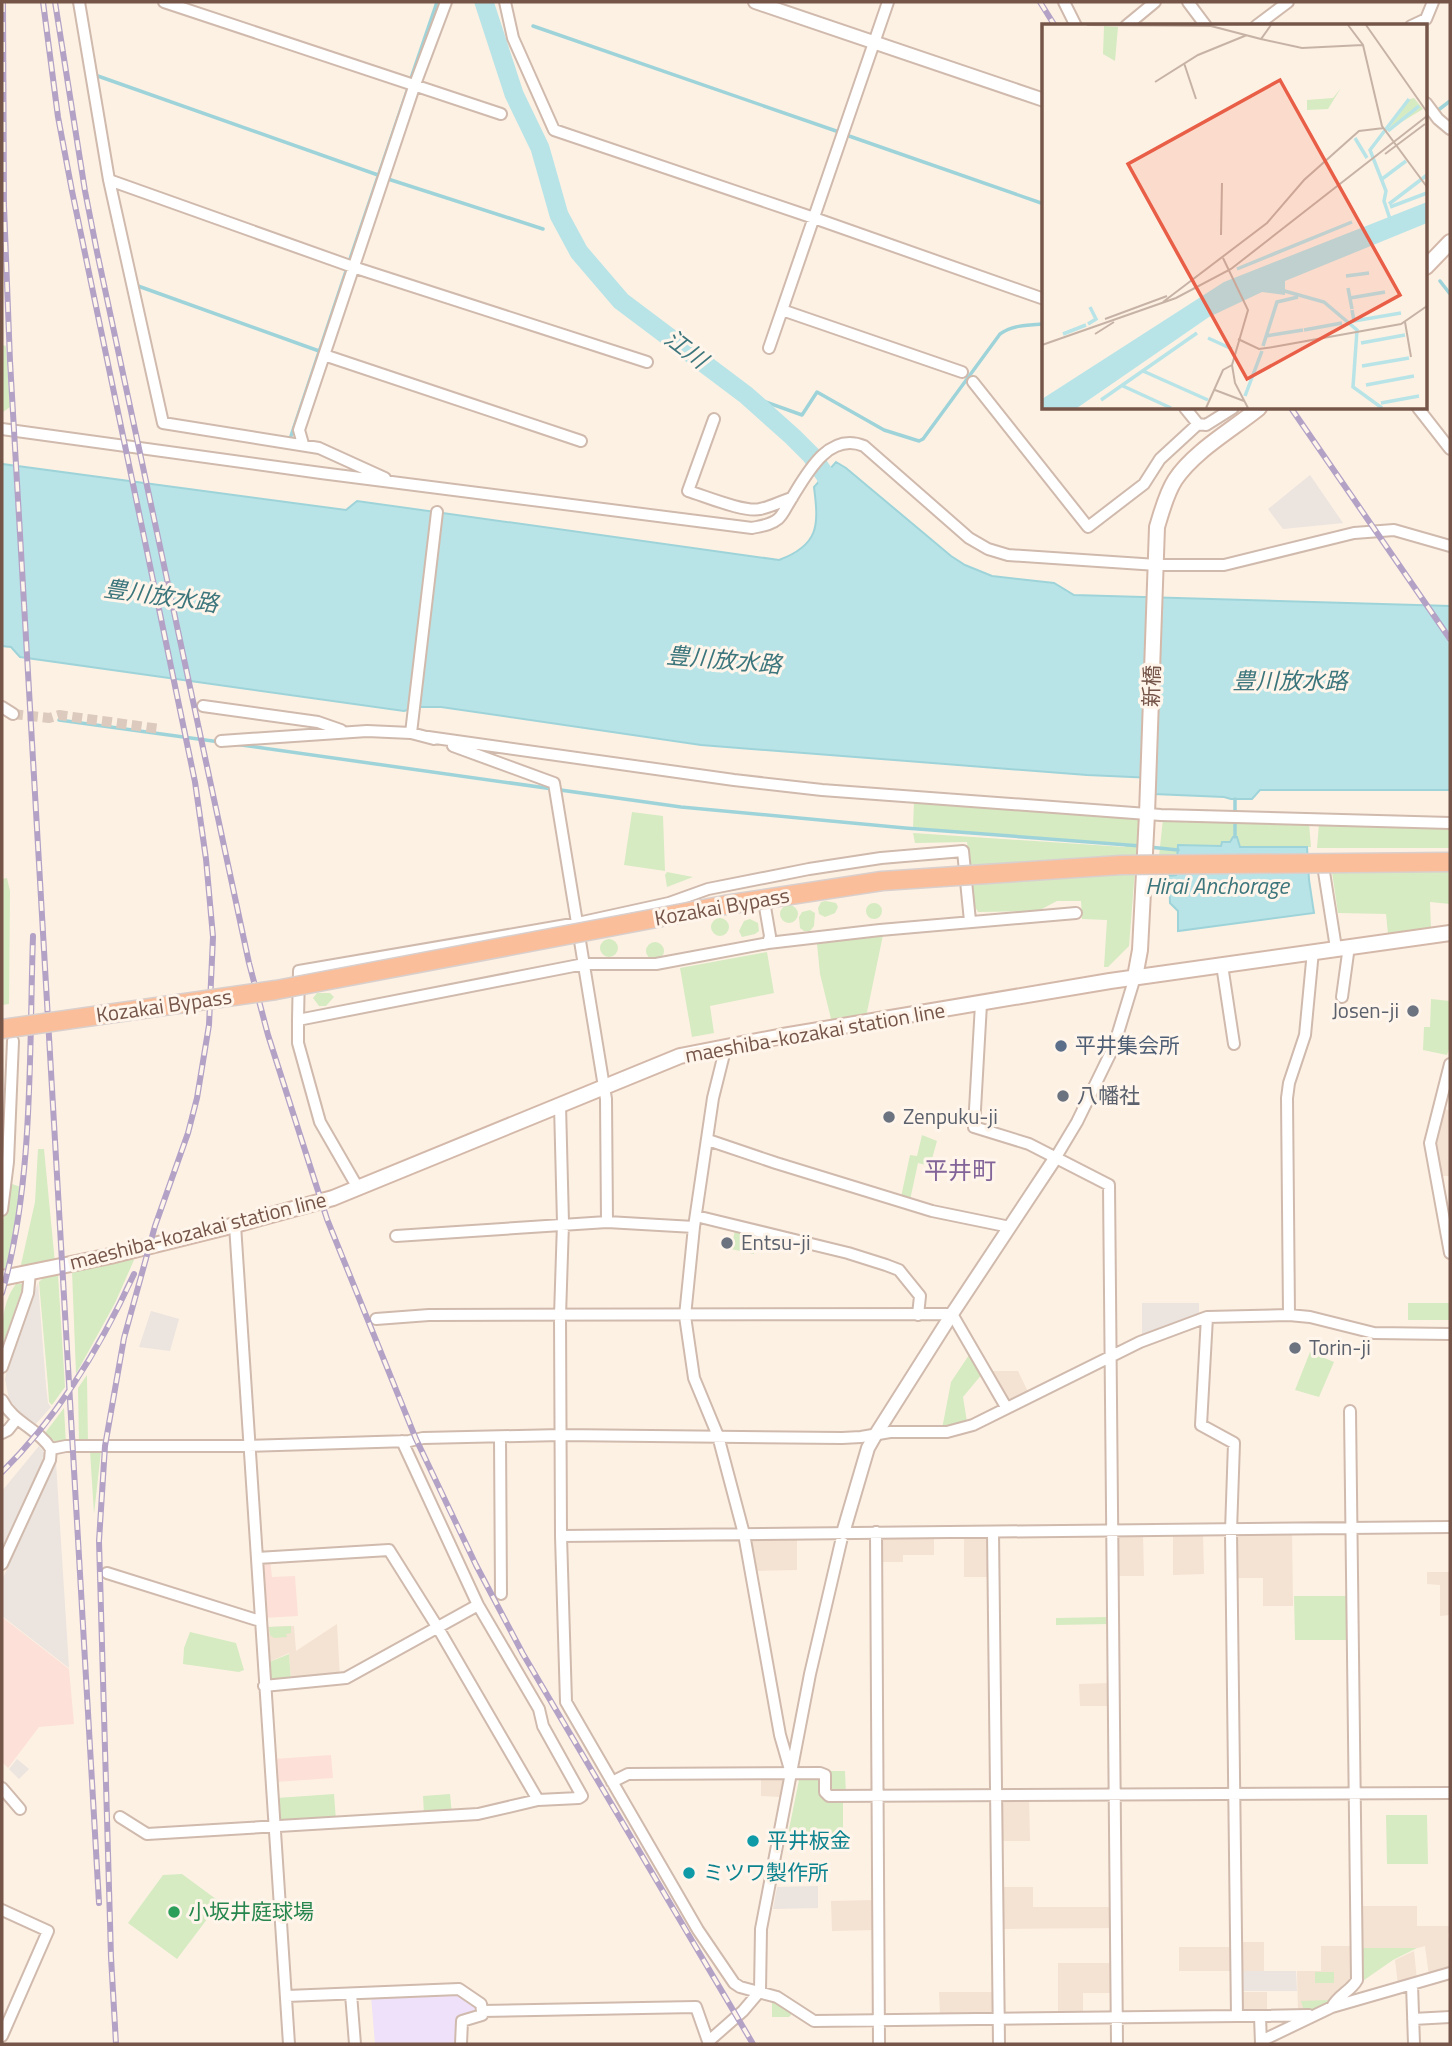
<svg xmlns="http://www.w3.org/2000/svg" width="1452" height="2046" font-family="'Titillium Web','Noto Sans JP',sans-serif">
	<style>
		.residential { fill: #f4e2d2 }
		.commercial { fill: #fde0d7 }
		.industrial { fill: #ece4de }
		.education { fill: #eee1f9 }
		.green { fill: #d6ebc2 }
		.water { fill: #b8e4e7; stroke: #9ed4d9; stroke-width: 2 }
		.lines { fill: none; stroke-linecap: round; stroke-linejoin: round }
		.stream { stroke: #9ed4d9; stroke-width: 3.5 }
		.river { stroke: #b8e4e7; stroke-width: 19 }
		.minor-tunnel { stroke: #dbcabd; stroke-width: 10; stroke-dasharray: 10 5; stroke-linecap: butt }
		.minor-casing { stroke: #d0baad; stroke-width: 14 }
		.tertiary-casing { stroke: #d0baad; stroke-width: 16 }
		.secondary-casing { stroke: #d4b9aa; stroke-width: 18 }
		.minor { stroke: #fff; stroke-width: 10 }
		.tertiary { stroke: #fff; stroke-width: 12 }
		.secondary { stroke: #fff; stroke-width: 14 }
		.rail-casing { stroke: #b3a2c6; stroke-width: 6 }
		.rail { stroke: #fff5eb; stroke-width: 3.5; stroke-dasharray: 10; stroke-linecap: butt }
		.trunk-bridge-casing { stroke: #d9cfcc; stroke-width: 21; stroke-linecap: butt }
		.trunk-bridge { stroke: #fabe9a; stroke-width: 18 }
		.worship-dot { fill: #6b7280; stroke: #fff5eb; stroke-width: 2.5 }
		.service-dot { fill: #5c6f8a; stroke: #fff5eb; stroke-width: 2.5 }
		.culture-dot { fill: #0f9aa8; stroke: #fff5eb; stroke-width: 2.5 }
		.leisure-dot { fill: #2e9e5b; stroke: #fff5eb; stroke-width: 2.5 }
		.labels { text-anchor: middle; stroke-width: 6; stroke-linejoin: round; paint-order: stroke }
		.street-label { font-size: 21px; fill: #765549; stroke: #fff5eb }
		.worship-label { font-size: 21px; fill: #5b616d; stroke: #fff5eb; text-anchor: start }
		.service-label { font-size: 21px; fill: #4e5e75; stroke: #fff5eb; text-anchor: start }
		.culture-label { font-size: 21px; fill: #0d838f; stroke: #fff5eb; text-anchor: start }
		.leisure-label { font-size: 21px; fill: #27864d; stroke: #fff5eb; text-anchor: start }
		.water-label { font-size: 23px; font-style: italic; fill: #3c767c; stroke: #fff5eb }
		.quarter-label { font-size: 24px; fill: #836499; stroke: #fff5eb }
		.inset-river { fill: none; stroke: #b8e4e7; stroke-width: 3.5 }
		.inset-road { fill: none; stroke: #c7b3a6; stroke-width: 2 }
		.view { fill: #e95e46; fill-opacity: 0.15; stroke: #e95e46; stroke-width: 3.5 }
		.inset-edge { fill: none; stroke: #765549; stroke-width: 3.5 }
	</style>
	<rect width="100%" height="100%" fill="#fdf1e4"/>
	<path class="residential" d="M 1443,1108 L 1450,1111 L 1450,1176 L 1439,1176 L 1433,1145 Z
		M 989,1371 L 1018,1371 L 1029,1394 L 1008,1404 Z
		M 1235,1532 L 1292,1532 L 1293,1606 L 1263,1606 L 1263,1578 L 1236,1578 Z
		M 1173,1534 L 1203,1534 L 1204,1574 L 1173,1575 Z
		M 934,1535 L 934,1555 L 903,1555 L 903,1562 L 877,1562 L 877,1536 Z
		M 964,1535 L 991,1535 L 991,1577 L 964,1577 Z
		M 1115,1535 L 1143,1535 L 1144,1576 L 1115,1576 Z
		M 750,1537 L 797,1537 L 797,1570 L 753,1571 L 748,1541 Z
		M 1427,1572 L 1450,1572 L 1450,1615 L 1440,1616 L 1440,1585 L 1427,1584 Z
		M 337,1624 L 340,1678 L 291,1681 L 289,1653 L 267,1663 L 265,1627 L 294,1626 L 296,1651 Z
		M 1111,1683 L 1111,1706 L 1080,1706 L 1079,1684 Z
		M 761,1776 L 784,1777 L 780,1797 L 761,1796 Z
		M 1000,1797 L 1029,1797 L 1030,1841 L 1000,1841 Z
		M 1001,1887 L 1033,1887 L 1033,1907 L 1114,1907 L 1114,1928 L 1001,1929 Z
		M 876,1900 L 876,1930 L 832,1931 L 831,1901 Z
		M 1359,1906 L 1417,1906 L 1417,1926 L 1450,1926 L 1450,1932 L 1448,1934 L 1450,1944 L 1450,1970 L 1429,1976 L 1425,1946 L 1418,1948 L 1359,1948 Z
		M 1239,1942 L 1264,1942 L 1264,1971 L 1240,1971 Z
		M 1321,1946 L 1354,1946 L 1354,1983 L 1330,2005 L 1298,2012 L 1297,1971 L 1321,1971 Z
		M 1179,1947 L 1234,1947 L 1234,1971 L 1179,1971 Z
		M 1414,1951 L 1417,1980 L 1398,1985 L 1395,1960 Z
		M 1058,1963 L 1114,1963 L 1114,1993 L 1083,1993 L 1083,2014 L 1058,2014 Z
		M 939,1992 L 996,1992 L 996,2014 L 940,2015 Z
		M 1240,1992 L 1267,1992 L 1267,2012 L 1240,2013 Z"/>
	<path class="commercial" d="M 261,1559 L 270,1559 L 272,1577 L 295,1576 L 298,1616 L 264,1618 Z
		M 2,1617 L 69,1669 L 74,1724 L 39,1727 L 8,1768 L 2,1762 Z
		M 331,1755 L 333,1778 L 276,1782 L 274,1759 Z"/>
	<path class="industrial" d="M 1310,475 L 1343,523 L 1283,529 L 1268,509 Z
		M 38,1283 L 46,1386 L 48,1403 L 51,1407 L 34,1426 L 20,1413 L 9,1399 L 5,1379 L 10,1356 Z
		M 1142,1303 L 1199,1303 L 1199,1313 L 1142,1337 Z
		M 151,1311 L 179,1319 L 170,1351 L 139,1347 Z
		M 39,1446 L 44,1452 L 45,1459 L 2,1553 L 2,1491 Z
		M 56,1463 L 69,1668 L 2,1616 L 2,1580 Z
		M 17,1759 L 29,1769 L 19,1779 L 9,1769 Z
		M 818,1886 L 818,1908 L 773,1909 L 777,1887 Z
		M 1240,1971 L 1296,1971 L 1297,1991 L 1240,1991 Z"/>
	<path class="education" d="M 458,1993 L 474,2003 L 475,2012 L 457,2016 L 455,2044 L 375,2044 L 371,1996 Z"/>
	<path class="green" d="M 2,345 L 6,346 L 10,407 L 3,412 Z
		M 914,802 L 1137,817 L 1139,820 L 1129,946 L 1108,967 L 1104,967 L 1107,920 L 1082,919 L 1081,901 L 1057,901 L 1038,911 L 978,912 L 975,907 L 967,842 L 915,843 L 913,833 L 1110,846 L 1125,847 L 1125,844 L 913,828 Z
		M 632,812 L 663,816 L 665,871 L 624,865 Z
		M 1163,819 L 1309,823 L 1311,847 L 1240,847 L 1237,838 L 1233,837 C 1224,853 1194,846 1178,845 L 1177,856 L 1159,856 Z
		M 1319,823 L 1450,827 L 1450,848 L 1317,848 Z
		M 667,872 L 693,877 L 667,887 L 665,875 Z
		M 1332,872 L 1450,872 L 1450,904 L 1430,902 L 1431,930 L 1388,934 L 1386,914 L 1338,913 Z
		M 7,878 L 10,891 L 9,1004 L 2,1005 L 2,879 Z
		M 826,901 L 836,903 L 838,907 L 835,913 L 825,917 L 819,914 L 818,908 L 821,902 Z
		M866 911a8 8 0 1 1 16 0a8 8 0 1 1-16 0Z
		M780 914a9 9 0 1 1 18 0a9 9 0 1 1-18 0Z
		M 810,910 L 815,913 L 814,926 L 810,931 L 804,931 L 800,928 L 799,917 L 802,912 Z
		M711 927a9 9 0 1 1 18 0a9 9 0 1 1-18 0Z
		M 750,919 L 758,923 L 759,931 L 755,934 L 742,937 L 739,931 L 744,921 Z
		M 883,935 L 866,1017 L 832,1023 L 820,974 L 817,944 Z
		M600 948a9 9 0 1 1 18 0a9 9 0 1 1-18 0Z
		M646 951a9 9 0 1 1 18 0a9 9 0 1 1-18 0Z
		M 767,952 L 774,993 L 710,1006 L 714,1033 L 692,1037 L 680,968 Z
		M 317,993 L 330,993 L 334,997 L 326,1006 L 319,1006 L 313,998 Z
		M 1431,999 L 1450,1001 L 1450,1046 L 1447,1055 L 1423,1050 L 1424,1027 L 1430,1027 Z
		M 922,1135 L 937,1141 L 930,1166 L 918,1163 L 910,1200 L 901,1197 L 910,1155 L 917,1156 Z
		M 38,1149 L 44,1149 L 55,1263 L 20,1269 L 35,1202 Z
		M 9,1183 L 24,1188 L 8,1269 L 2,1271 L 2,1228 Z
		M 735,1230 L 758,1235 L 754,1254 L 731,1249 Z
		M 131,1257 L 134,1260 L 115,1303 L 76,1374 L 72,1271 Z
		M 58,1275 L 65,1387 L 52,1405 L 49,1402 L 48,1386 L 39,1282 L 44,1277 Z
		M 16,1284 L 23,1284 L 22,1289 L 2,1347 C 2,1326 2,1302 16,1284 Z
		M 1408,1303 L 1450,1303 L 1450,1320 L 1408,1320 Z
		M 971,1352 L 983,1373 L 963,1397 L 967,1422 L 942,1429 L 951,1382 Z
		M 1310,1352 L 1334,1362 L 1319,1397 L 1295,1390 Z
		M 87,1375 L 88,1445 L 79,1445 L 78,1388 Z
		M 64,1408 L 66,1444 L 58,1444 L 45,1433 Z
		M 90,1451 L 101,1451 L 94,1514 Z
		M 1294,1596 L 1348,1596 L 1349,1640 L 1295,1640 Z
		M 1110,1617 L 1110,1624 L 1056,1625 L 1056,1618 Z
		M 291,1626 L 291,1633 L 286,1634 L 287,1637 L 274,1638 L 270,1635 L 269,1627 Z
		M 190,1632 L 236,1643 L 244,1670 L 239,1672 L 183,1664 L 184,1648 Z
		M 289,1654 L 291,1681 L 268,1683 L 267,1663 Z
		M 827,1771 L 845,1771 L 846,1794 L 827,1794 Z
		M 800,1775 L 821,1776 L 823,1794 L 843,1798 L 843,1843 L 786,1844 Z
		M 334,1794 L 336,1820 L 279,1823 L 277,1798 Z
		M 450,1794 L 452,1814 L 424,1815 L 423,1796 Z
		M 1386,1815 L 1427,1815 L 1428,1864 L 1387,1864 Z
		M 182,1874 L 220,1902 L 177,1959 L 128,1923 L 163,1875 Z
		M 1359,1948 L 1417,1948 L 1393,1960 L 1357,1985 Z
		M 1315,1972 L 1334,1972 L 1334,1983 L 1315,1983 Z
		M 1330,2000 L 1329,2006 L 1318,2011 L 1304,2011 L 1301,2001 Z
		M 772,2001 L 791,2012 L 791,2015 L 789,2017 L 772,2017 Z"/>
	<path class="water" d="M 836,462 L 846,468 L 951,556 L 965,565 L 992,576 L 1054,583 L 1074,595 L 1450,606 L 1450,790 L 1260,790 L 1252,799 L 1231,799 L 1224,797 L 1154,794 L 1154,778 L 1087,775 L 701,745 L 441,707 L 419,707 L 404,711 L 20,657 L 11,647 L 2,646 L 2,464 L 346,510 L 357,501 L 779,560 C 819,545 819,526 814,487 Z
		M 1233,837 L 1237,837 L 1240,847 L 1307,847 L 1309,880 L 1314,913 L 1178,931 L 1178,911 L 1170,903 L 1169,876 L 1176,875 L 1178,845 L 1221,846 L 1222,842 L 1230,842 Z"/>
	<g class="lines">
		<path class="stream" d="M 533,26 L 839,132
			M 95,75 L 378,175
			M 410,81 L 437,2
			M 1437,111 L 1450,101
			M 849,136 L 1044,204
			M 388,179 L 543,229
			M 350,259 L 408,88
			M 1440,281 L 1450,294
			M 138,286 L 319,351
			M 746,395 L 802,415 L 817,392 L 884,430 L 919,441 L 923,439 L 1000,334 C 1013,325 1028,325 1044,324
			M 291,436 L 346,271
			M 59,720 L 220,742
			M 234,744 L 681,807 L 905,828 L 1141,846
			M 1235,837 L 1235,799
			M 1149,847 L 1178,850"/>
		<path class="river" d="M 484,2 L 514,94 L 540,148 L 559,215 L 579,252 L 621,301 L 746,395 L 793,437 L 811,455 L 825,475 L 836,497"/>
		<path class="minor-tunnel" d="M 13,714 L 49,718 L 59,715 L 160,729"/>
		<g class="minor-casing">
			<path id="minor" d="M 79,2 L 109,180 L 163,423 L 319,448 L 385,478
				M 164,2 L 501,114
				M 505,2 L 513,38 L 554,130 L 814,218 L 1044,299
				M 1064,2 L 1076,26
				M 1188,2 L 1206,26
				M 1126,26 L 1155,2
				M 1256,26 L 1288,2
				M 1411,26 L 1426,19 L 1433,2
				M 1426,103 L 1438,119 L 1450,129
				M 109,180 L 353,267 L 647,362
				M 782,310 L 962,372
				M 769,348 L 888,2
				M 324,355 L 581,441
				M 973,382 L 1088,527 L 1144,484 L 1160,459 L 1198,424
				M 1185,408 L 1198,424 L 1206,425 L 1233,408
				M 1418,408 L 1450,449
				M 714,419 L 688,491 C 705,496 745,513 760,509 C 771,507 781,501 792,498
				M 2,429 L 321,473 L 752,528 C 761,526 771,525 778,519 C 783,515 786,507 790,501 C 806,475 828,431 864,446 L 969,538 L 988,549 L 1008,555 L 1157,565 L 1224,565 L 1354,533 L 1394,530 L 1450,546
				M 303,444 L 299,430 L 414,87 L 446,2
				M 203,706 L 318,722 L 341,730
				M 2,707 L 13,714
				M 411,733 L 437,512
				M 428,737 L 734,780 L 822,790 L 1161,815 L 1450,823
				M 221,741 L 367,731 L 411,733 L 434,739
				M 453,746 L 554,783 L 606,1099 L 607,1222
				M 1324,872 L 1336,948
				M 765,907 L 770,936 L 768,943
				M 970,921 L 963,851 L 881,858 L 809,869 L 708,889 L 669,903 L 578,923 L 299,971 L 298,1020 L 584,964 L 656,964 L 768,943 L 880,930 L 1076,913
				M 1222,965 L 1234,1044
				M 1342,997 L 1349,946
				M 981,1004 L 974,1127 L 1029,1144 L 1109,1185 L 1117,2044
				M 298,1020 L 298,1043 L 320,1122 L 358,1188
				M 726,1046 L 713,1098 L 694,1227 L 685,1316 L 694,1378 L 718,1436 L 744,1534 L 780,1735 L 791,1773
				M 1450,1064 L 1430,1143 L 1450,1253
				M 560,1105 L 563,1223 L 560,1316 L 561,1536 L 566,1702 L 698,1930 L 734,1983 L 740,1987 L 777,1997 L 814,2021 L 1237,2016
				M 708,1140 L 776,1163 L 932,1211 L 1010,1227
				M 1056,1157 L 1077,1122 L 1114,1046 L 1135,977
				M 2,1210 L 8,1162 L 13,1041
				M 696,1216 L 848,1253 L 886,1265 L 899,1270 L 920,1296 L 918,1315
				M 235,1225 L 289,2044
				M 396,1236 L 607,1222 L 694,1227
				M 1289,1315 L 1287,1098 L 1289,1083 L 1305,1035 L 1313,951
				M 1207,1317 L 1201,1425 L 1234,1443 L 1231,1531 L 1237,2016 L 1260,2016 L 1261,2044
				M 376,1319 L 429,1315 L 952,1314 L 1006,1407
				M 2,1367 L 28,1293 L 30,1272
				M 2,1400 C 13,1423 38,1428 51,1449 L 50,1460 L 2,1564
				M 2,1433 L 8,1430 L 16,1420
				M 500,1437 L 501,1594
				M 51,1449 L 66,1446 L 248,1446 L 409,1441 L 423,1438 L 561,1435 L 842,1438 L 861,1437 L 890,1432 L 947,1432 L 973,1425 L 1140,1342 L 1207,1317 L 1289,1315 L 1310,1317 L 1374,1333 L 1450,1334
				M 876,1532 L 879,2044
				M 993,1532 L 999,2044
				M 561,1536 L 1450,1527
				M 257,1558 L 389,1550 L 438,1628 L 538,1800
				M 107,1573 L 260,1621
				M 264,1686 L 346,1678 L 478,1605
				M 612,1782 L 628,1774 L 820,1773 L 825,1775 L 825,1792 L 829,1796 L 1450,1793
				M 2,1788 L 20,1809
				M 120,1817 L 147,1834 L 478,1814 L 538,1800 L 579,1798 L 582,1796 L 543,1726 L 539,1709 L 478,1605 L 402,1441
				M 2,1910 L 48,1931 L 2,2036
				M 1412,1984 L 1414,2044
				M 351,1994 L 355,2044
				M 287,1996 L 459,1989 L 481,2004 L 482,2011 L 696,2007 L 709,2044
				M 1332,2007 C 1338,1995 1351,1991 1357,1980 L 1350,1411
				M 1260,2016 L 1309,2015
				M 1413,2019 L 1450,2017
				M 710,2040 L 743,2011 L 760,1991 L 761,1929 L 810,1674 L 843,1533
				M 1261,2041 L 1332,2007 L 1450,1973
				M 461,2044 L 462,2021 L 482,2015 L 482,2011"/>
		</g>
		<g class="tertiary-casing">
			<path id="tertiary" d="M 755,2 L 1044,100
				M 843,1533 L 868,1448 L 876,1434 L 952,1314 L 1056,1157"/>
		</g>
		<g class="secondary-casing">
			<path id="secondary" d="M 1426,267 L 1450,242
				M 1135,977 L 1140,950 L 1147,814 L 1157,527 C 1162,511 1166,494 1175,480 C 1193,452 1233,429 1259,408
				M 2,1278 L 110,1256 L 235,1225 L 333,1198 L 680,1056 L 783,1036 L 1110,981 L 1450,933"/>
		</g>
		<use href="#minor" class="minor"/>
		<use href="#tertiary" class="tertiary"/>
		<use href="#secondary" class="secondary"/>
		<g class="rail-casing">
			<path id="rail" d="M 3,2 L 4,206 L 10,361 L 99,1903
				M 43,2 L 58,117 L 72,191 L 195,782 L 206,859 L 213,937 L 209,1025 L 197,1098 L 188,1133 L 155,1226 L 124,1338 L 105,1446 L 99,1541 L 111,1957 L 116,2044
				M 55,2 L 85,191 L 97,252 L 249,963 L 268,1035 L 327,1219 L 416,1439 L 476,1565 L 523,1654 L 753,2044
				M 1040,2 L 1055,26
				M 1291,408 L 1450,639
				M 2,1293 C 34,1182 29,1051 33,936
				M 2,1472 C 59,1416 101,1346 134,1274"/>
		</g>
		<use href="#rail" class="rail"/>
		<g class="trunk-bridge-casing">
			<path id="trunk-bridge" d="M 2,1029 L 276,990 L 725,905 L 882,881 L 1121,865 L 1450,862"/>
		</g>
		<use href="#trunk-bridge" class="trunk-bridge"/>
	</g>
	<g class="worship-dot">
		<circle cx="1413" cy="1011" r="7"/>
		<circle cx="1063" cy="1096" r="7"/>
		<circle cx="889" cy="1117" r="7"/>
		<circle cx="727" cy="1243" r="7"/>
		<circle cx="1295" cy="1348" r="7"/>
	</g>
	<circle class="service-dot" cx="1061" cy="1046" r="7"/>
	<g class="culture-dot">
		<circle cx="753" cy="1841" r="7"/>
		<circle cx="689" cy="1873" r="7"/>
	</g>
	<circle class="leisure-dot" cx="174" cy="1912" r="7"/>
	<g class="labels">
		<g class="street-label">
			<text transform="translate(1152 686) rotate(-88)" y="7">新橋</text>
			<text transform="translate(722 907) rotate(-10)" y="7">Kozakai Bypass</text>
			<text transform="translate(164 1006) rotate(-8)" y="7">Kozakai Bypass</text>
			<text transform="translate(815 1033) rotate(-10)" y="7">maeshiba-kozakai station line</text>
			<text transform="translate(198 1231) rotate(-14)" y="7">maeshiba-kozakai station line</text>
		</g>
		<g class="worship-label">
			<text x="1399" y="1018" text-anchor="end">Josen-ji</text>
			<text x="1077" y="1103">八幡社</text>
			<text x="903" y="1124">Zenpuku-ji</text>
			<text x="741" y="1250">Entsu-ji</text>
			<text x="1309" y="1355">Torin-ji</text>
		</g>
		<g class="service-label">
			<text x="1075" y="1053">平井集会所</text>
		</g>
		<g class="culture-label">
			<text x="767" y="1848">平井板金</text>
			<text x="703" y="1880">ミツワ製作所</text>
		</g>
		<g class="leisure-label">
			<text x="188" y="1919">小坂井庭球場</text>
		</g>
		<g class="water-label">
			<text transform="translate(686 349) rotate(37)" y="8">江川</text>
			<text transform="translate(161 596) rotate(8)" y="8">豊川放水路</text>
			<text transform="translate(724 660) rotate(5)" y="8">豊川放水路</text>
			<text x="1290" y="689">豊川放水路</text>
			<text x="1217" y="894">Hirai Anchorage</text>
		</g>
		<g class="quarter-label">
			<text x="960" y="1179">平井町</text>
		</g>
	</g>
	<g transform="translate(1042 24)">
		<rect width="385" height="385" fill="#fdf1e4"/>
		<path d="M 62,2 L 76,3 L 73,37 L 61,30 ZM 299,64 L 286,85 L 265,86 L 265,76 L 291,74 ZM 372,74 L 381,85 L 345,107 L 368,75 Z" fill="#d6ebc2"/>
		<path d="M 385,178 L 385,199 L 243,257 L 243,271 L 220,268 L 167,293 L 35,384 L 0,384 L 0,375 L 182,258 Z" fill="#b8e4e7"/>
		<path class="inset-river" d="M 346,107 L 377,82M 313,114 L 325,134M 340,155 L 364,137M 347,180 L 385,151M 348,183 L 385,169M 348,195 L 342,177 L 344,167 L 328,126 L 367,75M 195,245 L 310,198M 304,252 L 327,249M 306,264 L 310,285M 239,266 L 282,278 L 315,306 L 311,363 L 340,384M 308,274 L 343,268M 310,286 L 312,297 L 359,289M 46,300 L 54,295 L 48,283M 262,306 L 300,299M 21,310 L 44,301M 224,312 L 261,306M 166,314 L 190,325M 319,319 L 363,311M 221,322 L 235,278 L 256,273M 320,342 L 367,334M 101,347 L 166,376M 324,361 L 372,352M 81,362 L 129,384M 203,372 L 220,327M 59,376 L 155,309M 339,379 L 377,372"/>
		<path class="inset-road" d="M 45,1 L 169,2 L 219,15 L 229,1M 306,1 L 321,21 L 340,102 L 385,163M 324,1 L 385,88M 219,15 L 260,24 L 321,21M 142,39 L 154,75M 113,58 L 156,31 L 205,11M 343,130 L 383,100M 179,211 L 180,159M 181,234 L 206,286 L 190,341 L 193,359 L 206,384M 121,278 L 225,199 L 262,156 L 317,107 L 342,104M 63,295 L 125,272M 363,298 L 369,333M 53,310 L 72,298M 196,315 L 217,325 L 231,323 L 359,300 L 385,282M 0,321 L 134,274 L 189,245 L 385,92M 173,366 L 202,377M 164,384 L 181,346 L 190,341"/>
		<path class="view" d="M 238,56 L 358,271 L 205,355 L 86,140 Z"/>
		<rect width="385" height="385" class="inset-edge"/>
	</g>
	<rect width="1452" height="2046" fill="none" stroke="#765549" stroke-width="7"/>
</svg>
